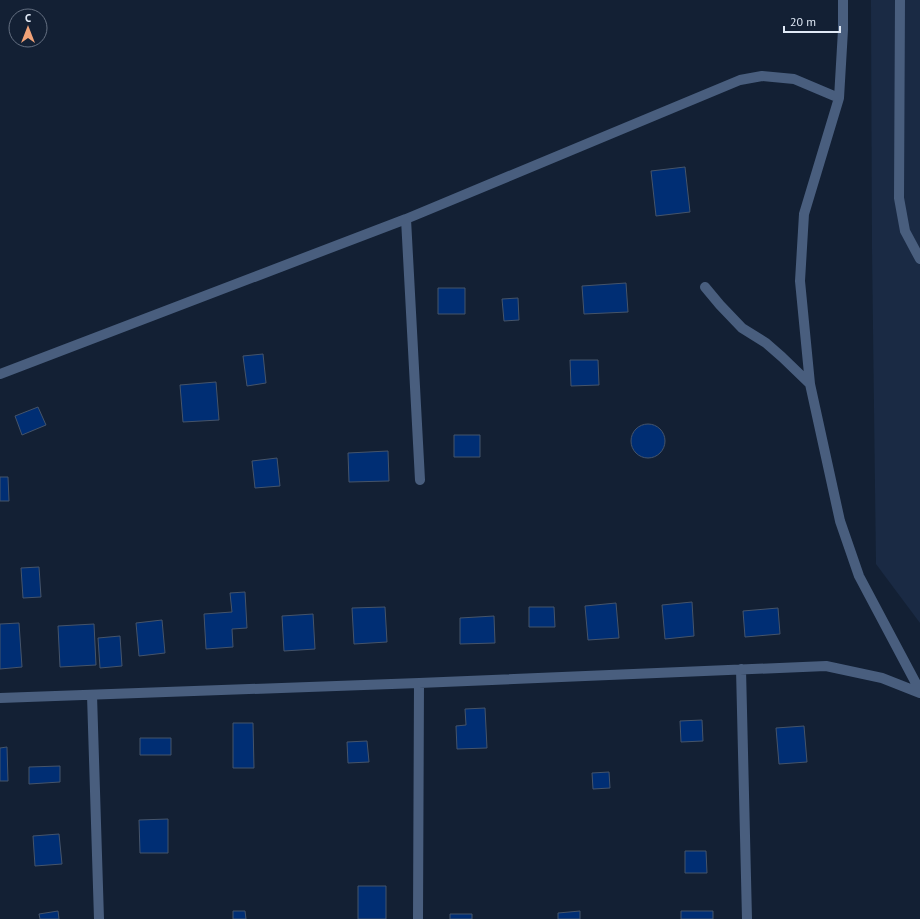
<svg xmlns="http://www.w3.org/2000/svg" width="920" height="919" font-family="'PT Sans',sans-serif">
	<style>
		.built { fill: #1a2a44 }
		.building { fill: #002e74; stroke: #45546a }
		.lines { fill: none; stroke-linecap: round; stroke-linejoin: round }
		.minor { stroke: #495e7e; stroke-width: 10 }
	</style>
	<rect width="100%" height="100%" fill="#132034"/>
	<path class="built" d="M 871,0 L 920,0 L 920,623 L 876,564 L 872,247 Z"/>
	<path class="building" d="M 685,167 L 690,212 L 656,216 L 651,171 Z
		M 626,283 L 628,312 L 584,314 L 582,286 Z
		M 438,288 L 465,288 L 465,314 L 438,314 Z
		M 518,298 L 519,320 L 504,321 L 502,299 Z
		M 263,354 L 266,383 L 247,386 L 243,356 Z
		M 570,360 L 598,360 L 599,385 L 571,386 Z
		M 216,382 L 219,420 L 183,422 L 180,385 Z
		M 38,407 L 46,425 L 22,435 L 15,416 Z
		M631 441a17 17 0 1 1 34 0a17 17 0 1 1-34 0Z
		M 454,435 L 480,435 L 480,457 L 454,457 Z
		M 388,451 L 389,481 L 349,482 L 348,453 Z
		M 277,458 L 280,486 L 255,488 L 252,461 Z
		M 0,477 L 8,477 L 9,501 L 0,501 Z
		M 39,567 L 41,597 L 23,598 L 21,568 Z
		M 245,592 L 247,628 L 232,629 L 233,647 L 206,649 L 204,614 L 232,612 L 230,593 Z
		M 692,602 L 694,636 L 665,639 L 662,605 Z
		M 616,603 L 619,638 L 588,640 L 585,606 Z
		M 385,607 L 387,642 L 354,644 L 352,608 Z
		M 529,607 L 554,607 L 555,627 L 529,627 Z
		M 778,608 L 780,634 L 745,637 L 743,611 Z
		M 313,614 L 315,649 L 284,651 L 282,616 Z
		M 494,616 L 495,643 L 460,644 L 460,618 Z
		M 162,620 L 165,653 L 139,656 L 136,623 Z
		M 19,623 L 22,667 L 0,669 L 0,624 Z
		M 94,624 L 96,665 L 60,667 L 58,626 Z
		M 120,636 L 122,666 L 100,668 L 98,638 Z
		M 485,708 L 487,748 L 457,749 L 456,726 L 466,725 L 465,709 Z
		M 702,720 L 703,741 L 681,742 L 680,721 Z
		M 233,723 L 253,723 L 254,768 L 233,768 Z
		M 804,726 L 807,762 L 779,764 L 776,728 Z
		M 140,738 L 171,738 L 171,755 L 140,755 Z
		M 367,741 L 369,762 L 348,763 L 347,742 Z
		M 7,747 L 8,781 L 0,781 L 0,748 Z
		M 60,766 L 60,782 L 29,784 L 29,767 Z
		M 609,772 L 610,788 L 593,789 L 592,773 Z
		M 168,819 L 168,853 L 140,853 L 139,820 Z
		M 59,834 L 62,864 L 35,866 L 33,836 Z
		M 685,851 L 706,851 L 707,873 L 685,873 Z
		M 358,886 L 386,886 L 386,919 L 358,919 Z
		M 58,911 L 59,919 L 40,919 L 39,914 Z
		M 233,911 L 245,911 L 246,919 L 233,919 Z
		M 580,911 L 580,919 L 558,919 L 558,913 Z
		M 681,911 L 713,911 L 713,919 L 681,919 Z
		M 450,914 L 472,914 L 472,919 L 450,919 Z"/>
	<g class="lines">
		<path class="minor" d="M 843,0 L 843,30 L 839,98 L 804,214 L 800,281 L 810,384 L 840,521 L 859,576 L 920,691
			M 900,0 L 899,198 L 905,231 L 920,259
			M 406,219 L 420,480
			M 705,287 L 720,305 L 742,328 L 766,343 L 782,357 L 810,384
			M 0,374 L 406,219 L 740,80 L 762,76 L 794,79 L 839,98
			M 741,669 L 747,919
			M 92,695 L 99,919
			M 0,698 L 419,683 L 826,666 L 882,678 L 920,693
			M 418,919 L 419,683"/>
	</g>
	<g transform="translate(28 28)"><circle r="19" fill="#132034" stroke="#657082"/>
	<path d="M0-3L7 15L0 10L-7 15Z" fill="#f0a278"/>
	<text y="-6" font-size="11" font-weight="bold" text-anchor="middle" fill="#e0e9f6">С</text>
	</g>
	<path d="M784 26v6h56v-6" fill="none" stroke="#e0e9f6" stroke-width="2"/>
	<text x="790" y="26" font-size="12" fill="#e0e9f6" stroke="#132034" stroke-width="3" paint-order="stroke">20 m</text>
</svg>
